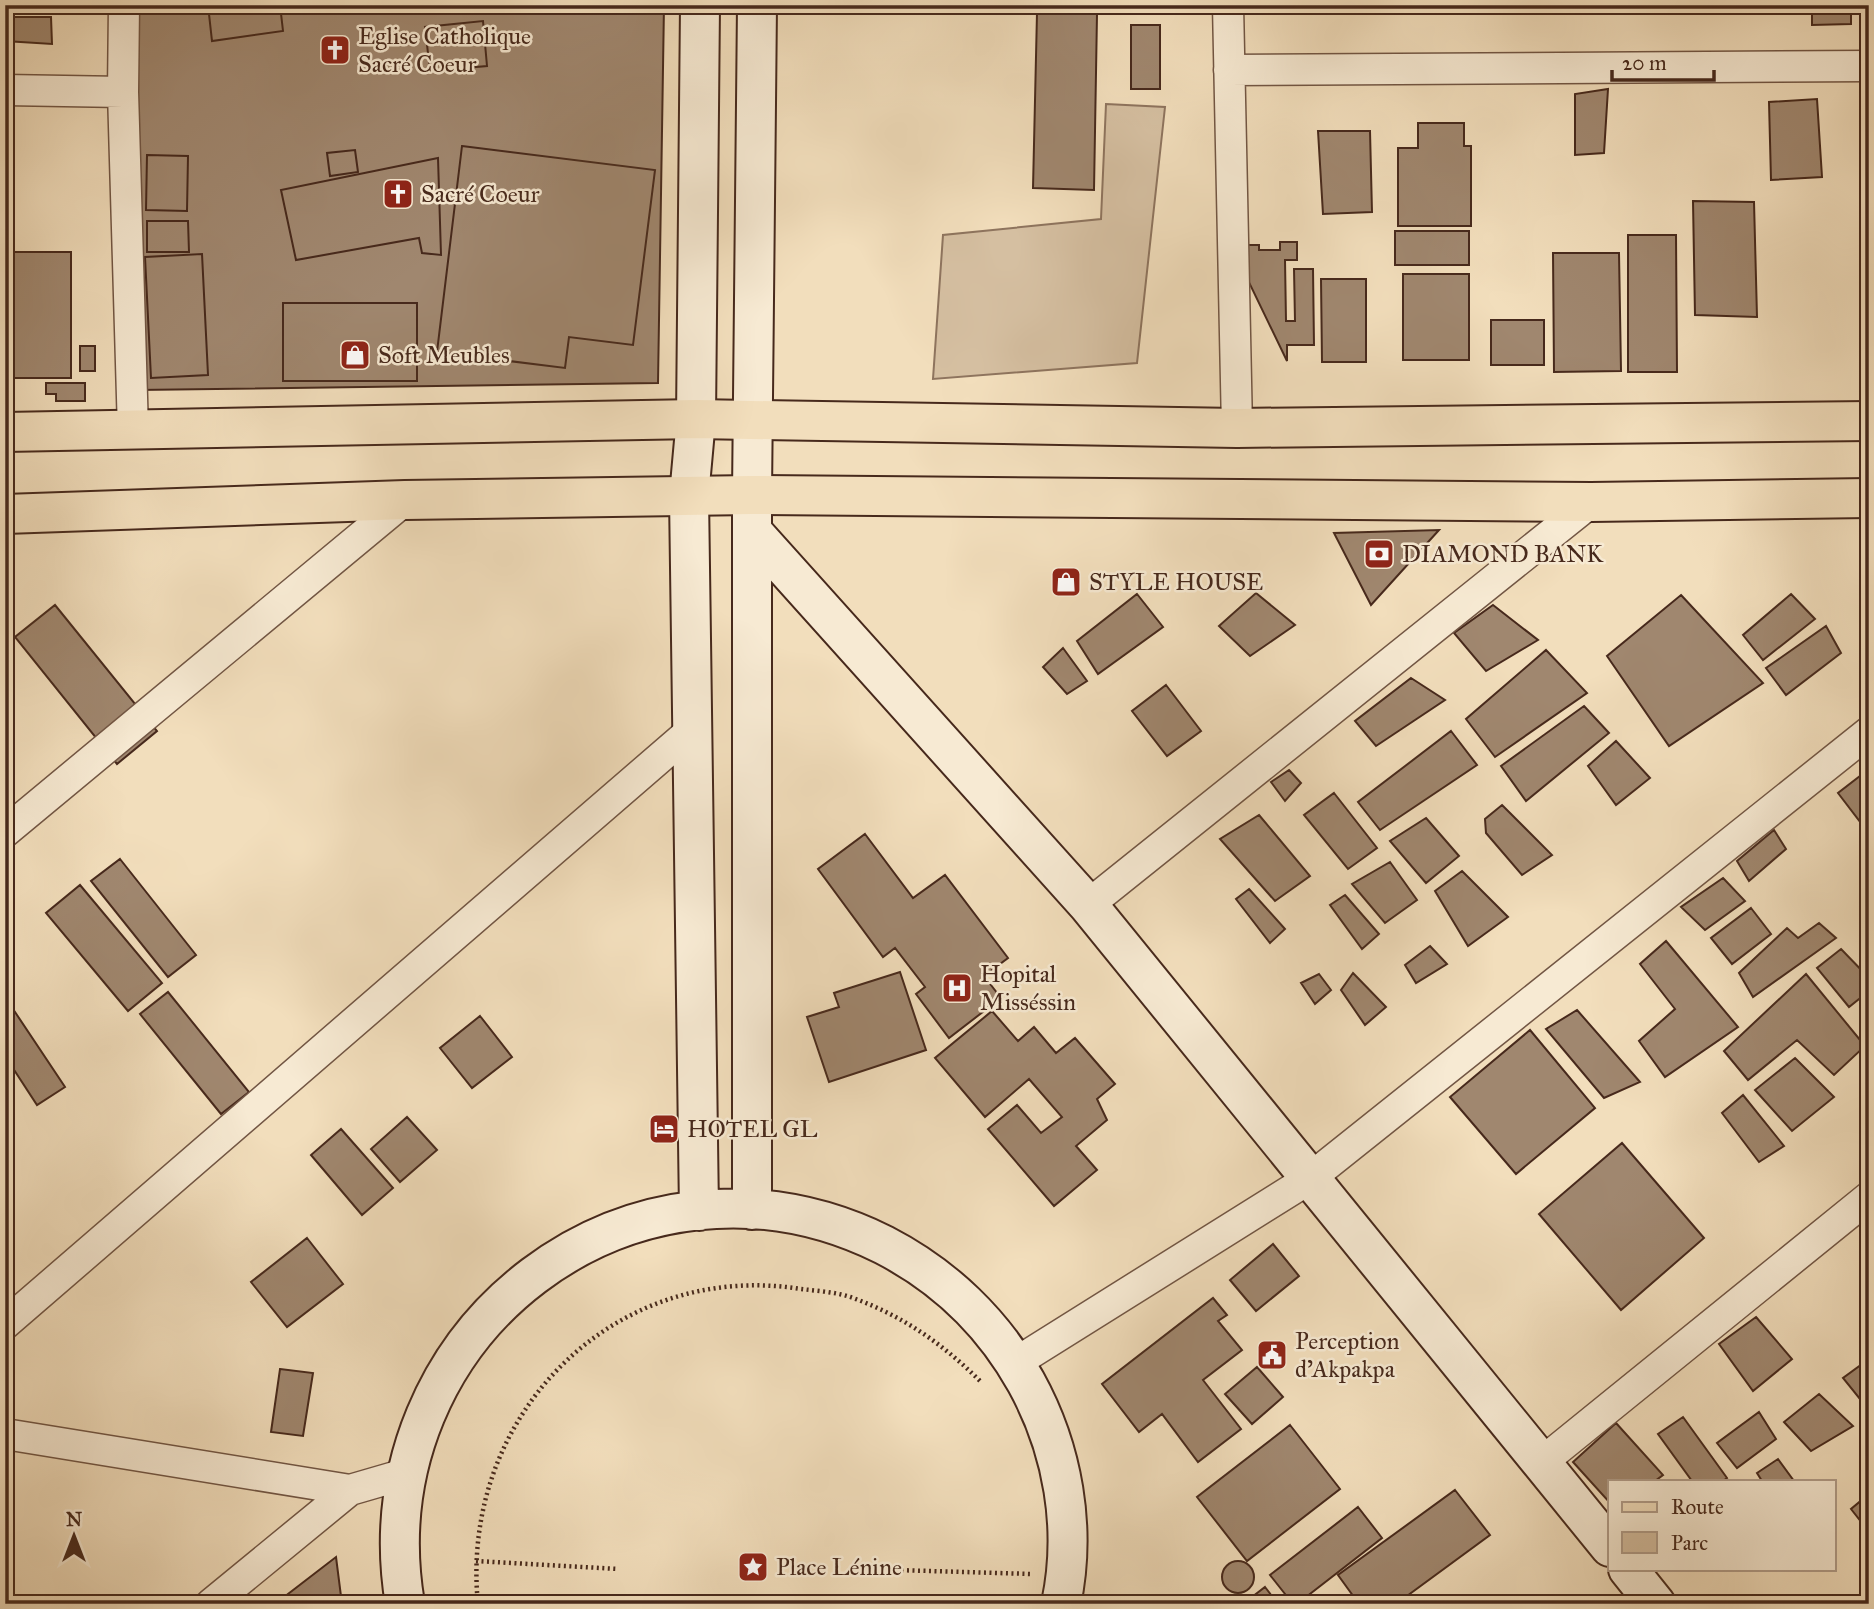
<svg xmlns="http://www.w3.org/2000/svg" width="1874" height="1609" font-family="'IM FELL Great Primer',serif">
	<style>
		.green { fill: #d5bfa1; stroke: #8e745e; stroke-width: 2 }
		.building { fill: #a0876f; stroke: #47291c; stroke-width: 2 }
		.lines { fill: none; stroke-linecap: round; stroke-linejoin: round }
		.street-casing { stroke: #725644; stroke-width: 33 }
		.secondary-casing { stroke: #47291c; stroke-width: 42 }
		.primary-casing { stroke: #47291c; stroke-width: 42 }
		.path { stroke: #47291c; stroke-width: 4.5; stroke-dasharray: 2 3.5; stroke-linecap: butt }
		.street { stroke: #f7ead3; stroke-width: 30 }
		.secondary { stroke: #f7ead3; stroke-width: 38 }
		.primary { stroke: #f2debc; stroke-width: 38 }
		.labels { text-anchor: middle; stroke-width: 5; stroke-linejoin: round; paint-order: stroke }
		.poi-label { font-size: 24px; fill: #47291c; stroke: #f7ead3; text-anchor: start }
	</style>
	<rect width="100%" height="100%" fill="#f2debc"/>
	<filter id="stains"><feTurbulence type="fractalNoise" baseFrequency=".00286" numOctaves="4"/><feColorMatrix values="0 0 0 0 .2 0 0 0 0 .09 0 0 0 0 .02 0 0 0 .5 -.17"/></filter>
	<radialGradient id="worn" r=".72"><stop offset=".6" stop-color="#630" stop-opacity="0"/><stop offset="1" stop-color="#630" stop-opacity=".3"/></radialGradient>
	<path class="green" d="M 1106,104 L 1165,107 L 1137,363 L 933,379 L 943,235 L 1101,219 Z"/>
	<path class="building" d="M 5,5 L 12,5 L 12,17 L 51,17 L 52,44 L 5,41 Z
		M 134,5 L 664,5 L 658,383 L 137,390 Z
		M 208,5 L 280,5 L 283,31 L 212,41 Z
		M 1812,5 L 1851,5 L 1851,24 L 1812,25 Z
		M 1037,13 L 1097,14 L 1094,190 L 1033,188 Z
		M 483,21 L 487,66 L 430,71 L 425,27 Z
		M 1131,25 L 1160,25 L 1160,89 L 1131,89 Z
		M 1608,89 L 1604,153 L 1575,155 L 1575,94 Z
		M 1817,99 L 1822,177 L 1771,180 L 1769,102 Z
		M 1418,123 L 1464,123 L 1464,146 L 1471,146 L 1471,226 L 1398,226 L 1398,148 L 1418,148 Z
		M 1318,131 L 1370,131 L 1372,212 L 1323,214 Z
		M 462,146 L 655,170 L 633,345 L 569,337 L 565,368 L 437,352 Z
		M 355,150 L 358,172 L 330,176 L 327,153 Z
		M 147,155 L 188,156 L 187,211 L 146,210 Z
		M 438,158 L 441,255 L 422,253 L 419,238 L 296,260 L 281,190 Z
		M 1693,201 L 1754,202 L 1757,317 L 1695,315 Z
		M 147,221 L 188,221 L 189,252 L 147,252 Z
		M 1395,231 L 1469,231 L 1469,265 L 1395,265 Z
		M 1628,235 L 1676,235 L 1677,372 L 1628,372 Z
		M 1280,242 L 1297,242 L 1297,260 L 1285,260 L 1286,321 L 1295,321 L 1294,269 L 1313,269 L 1314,345 L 1287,345 L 1287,361 L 1231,245 L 1259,245 L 1259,250 L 1280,250 Z
		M 5,252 L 71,252 L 71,378 L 5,378 Z
		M 1553,253 L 1619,253 L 1621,371 L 1554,372 Z
		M 202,254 L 208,375 L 151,378 L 145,257 Z
		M 1403,274 L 1469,274 L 1469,360 L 1403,360 Z
		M 1321,279 L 1366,279 L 1366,362 L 1322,362 Z
		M 283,303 L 417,303 L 417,381 L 283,381 Z
		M 1491,320 L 1544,320 L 1544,365 L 1491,365 Z
		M 80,346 L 95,346 L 95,371 L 80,371 Z
		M 46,383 L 85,383 L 85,401 L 56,401 L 56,394 L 46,394 Z
		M 1439,530 L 1371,605 L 1334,533 Z
		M 1256,593 L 1295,625 L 1250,656 L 1219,626 Z
		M 1137,594 L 1163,627 L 1098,674 L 1077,641 Z
		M 1791,594 L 1815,619 L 1763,660 L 1743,635 Z
		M 1681,595 L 1763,683 L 1669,746 L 1607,656 Z
		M 55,605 L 157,731 L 117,764 L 15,637 Z
		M 1493,605 L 1538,640 L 1486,671 L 1454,633 Z
		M 1826,626 L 1841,653 L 1786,695 L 1766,668 Z
		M 1063,648 L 1087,681 L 1067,694 L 1043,667 Z
		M 1546,650 L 1587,693 L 1495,757 L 1466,719 Z
		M 1411,678 L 1445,700 L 1376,746 L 1355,721 Z
		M 1166,685 L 1201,731 L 1167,756 L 1132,711 Z
		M 1584,706 L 1609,733 L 1526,801 L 1501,766 Z
		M 1451,731 L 1477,765 L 1380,830 L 1358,802 Z
		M 1616,741 L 1650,778 L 1616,805 L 1588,766 Z
		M 1869,769 L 1869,817 L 1861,823 L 1838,793 Z
		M 1289,770 L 1301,783 L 1285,801 L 1271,782 Z
		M 1334,793 L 1377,848 L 1348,869 L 1304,815 Z
		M 1502,805 L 1552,855 L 1522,875 L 1486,833 L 1485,819 Z
		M 1259,815 L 1310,876 L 1275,901 L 1220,839 Z
		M 1426,818 L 1459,856 L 1426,883 L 1390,841 Z
		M 1774,830 L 1786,849 L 1749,881 L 1737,861 Z
		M 865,834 L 913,898 L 945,875 L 1008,958 L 984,976 L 1001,998 L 949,1038 L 916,994 L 925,987 L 895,948 L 883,957 L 818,869 Z
		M 120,859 L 196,955 L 168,977 L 91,881 Z
		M 1390,862 L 1417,900 L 1385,923 L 1352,884 Z
		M 1462,871 L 1508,917 L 1468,946 L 1435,891 Z
		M 1723,878 L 1745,901 L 1705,930 L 1681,907 Z
		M 80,885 L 162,983 L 128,1011 L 46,913 Z
		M 1249,889 L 1285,929 L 1270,943 L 1236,899 Z
		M 1345,895 L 1379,934 L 1362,949 L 1330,905 Z
		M 1751,908 L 1771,934 L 1732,964 L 1711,938 Z
		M 1819,923 L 1836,938 L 1753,997 L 1739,973 L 1787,928 L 1798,938 Z
		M 1666,941 L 1738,1027 L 1665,1077 L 1639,1041 L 1675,1009 L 1640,964 Z
		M 1430,946 L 1447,964 L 1416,983 L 1405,965 Z
		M 1841,949 L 1869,978 L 1869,991 L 1849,1007 L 1817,968 Z
		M 900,972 L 926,1050 L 829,1082 L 807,1017 L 839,1007 L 834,993 Z
		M 1353,973 L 1386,1007 L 1365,1025 L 1341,990 Z
		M 1319,974 L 1331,990 L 1315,1004 L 1301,983 Z
		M 1806,974 L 1865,1046 L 1834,1075 L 1797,1040 L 1748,1080 L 1724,1051 Z
		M 168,992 L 249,1092 L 221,1114 L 140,1014 Z
		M 5,997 L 65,1087 L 37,1105 L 5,1056 Z
		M 1577,1010 L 1640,1082 L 1604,1098 L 1546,1029 Z
		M 992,1011 L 1018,1041 L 1034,1027 L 1056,1053 L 1075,1038 L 1115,1084 L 1097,1099 L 1107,1120 L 1076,1146 L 1097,1170 L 1054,1206 L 988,1129 L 1017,1105 L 1041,1133 L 1062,1117 L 1029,1079 L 985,1117 L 935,1058 Z
		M 480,1016 L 512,1057 L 472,1088 L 440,1048 Z
		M 1530,1030 L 1595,1108 L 1516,1174 L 1450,1097 Z
		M 1795,1058 L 1834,1097 L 1792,1131 L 1755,1090 Z
		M 1743,1095 L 1784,1146 L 1759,1162 L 1722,1113 Z
		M 407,1117 L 437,1150 L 400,1182 L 371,1149 Z
		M 341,1129 L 393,1188 L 362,1215 L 311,1155 Z
		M 1622,1143 L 1704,1238 L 1621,1310 L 1539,1214 Z
		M 307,1238 L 343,1284 L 287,1327 L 251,1282 Z
		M 1273,1244 L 1299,1276 L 1256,1311 L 1230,1280 Z
		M 1213,1298 L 1227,1315 L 1218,1321 L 1242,1350 L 1203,1380 L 1241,1429 L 1198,1462 L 1162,1414 L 1139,1432 L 1102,1384 Z
		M 1756,1317 L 1792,1359 L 1753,1391 L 1719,1344 Z
		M 1869,1359 L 1869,1408 L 1868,1409 L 1843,1378 Z
		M 1257,1367 L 1283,1397 L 1252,1424 L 1225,1394 Z
		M 280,1369 L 313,1373 L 303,1436 L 271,1432 Z
		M 1819,1394 L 1853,1426 L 1811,1451 L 1784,1422 Z
		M 1759,1412 L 1776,1439 L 1737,1468 L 1717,1443 Z
		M 1683,1417 L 1727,1478 L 1723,1481 L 1692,1481 L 1658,1434 Z
		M 1616,1423 L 1663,1475 L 1655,1481 L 1610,1481 L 1610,1503 L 1573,1462 Z
		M 1290,1425 L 1340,1489 L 1247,1561 L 1197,1497 Z
		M 1778,1459 L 1794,1481 L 1762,1481 L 1757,1473 Z
		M 1455,1490 L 1490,1535 L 1396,1604 L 1359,1604 L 1338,1575 Z
		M 1869,1494 L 1869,1525 L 1866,1528 L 1851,1509 Z
		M 1358,1507 L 1382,1538 L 1297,1604 L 1293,1604 L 1270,1575 Z
		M 336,1557 L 342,1604 L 275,1604 Z
		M1222 1577a16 16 0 1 1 32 0a16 16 0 1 1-32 0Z
		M 1265,1587 L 1278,1604 L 1243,1604 Z"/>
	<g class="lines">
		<g class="street-casing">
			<path id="street" d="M 124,5 L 123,92 L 133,431
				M 1228,5 L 1237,428
				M 1229,70 L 1869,66
				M 5,90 L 123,92
				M 5,832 L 405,500
				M 1088,905 L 1591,502
				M 5,1324 L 692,730
				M 1015,1363 L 1309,1179 L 1869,732
				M 5,1434 L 350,1490 L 405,1474
				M 1542,1462 L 1869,1197
				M 211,1604 L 350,1490"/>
		</g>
		<g class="secondary-casing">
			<path id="secondary" d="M 752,531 L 1088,905 L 1610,1547
				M 752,1210 L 752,495 L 757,5
				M 699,1211 L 689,496 L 696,419 L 700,5
				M 1628,1569 L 1656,1604
				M 405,1604 C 359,1331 635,1121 884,1245 C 944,1276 993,1323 1026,1382 C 1063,1449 1077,1528 1061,1604"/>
		</g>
		<g class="primary-casing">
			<path id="primary" d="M 5,432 L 696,419 L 1237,428 L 1869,421
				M 5,514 L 405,500 L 752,495 L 1591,502 L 1869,498"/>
		</g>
		<path class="path" d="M 476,1561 L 618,1569
			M 896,1570 L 1032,1574
			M 478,1604 C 459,1417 613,1259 801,1289 C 818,1291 837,1292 853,1298 C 903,1316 943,1344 980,1381"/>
		<use href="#street" class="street"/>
		<use href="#secondary" class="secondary"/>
		<use href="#primary" class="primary"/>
	</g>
	<defs>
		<g id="church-square" transform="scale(1.575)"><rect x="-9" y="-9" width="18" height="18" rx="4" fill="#8f2418" stroke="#f7ead3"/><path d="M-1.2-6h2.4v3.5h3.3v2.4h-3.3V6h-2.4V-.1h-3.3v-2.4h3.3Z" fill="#fff"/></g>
		<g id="shop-square" transform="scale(1.575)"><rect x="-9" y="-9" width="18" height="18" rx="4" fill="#8f2418" stroke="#f7ead3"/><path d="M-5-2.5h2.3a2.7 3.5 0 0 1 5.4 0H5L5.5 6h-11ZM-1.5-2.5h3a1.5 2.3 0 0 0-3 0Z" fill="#fff"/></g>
		<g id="bank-square" transform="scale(1.575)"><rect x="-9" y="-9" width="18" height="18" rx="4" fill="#8f2418" stroke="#f7ead3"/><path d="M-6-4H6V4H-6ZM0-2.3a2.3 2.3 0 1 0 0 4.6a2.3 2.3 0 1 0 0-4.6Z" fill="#fff"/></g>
		<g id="hospital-square" transform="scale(1.575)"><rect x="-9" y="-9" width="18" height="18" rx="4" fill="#8f2418" stroke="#f7ead3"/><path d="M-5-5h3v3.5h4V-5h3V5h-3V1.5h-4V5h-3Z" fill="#fff"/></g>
		<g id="hotel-square" transform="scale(1.575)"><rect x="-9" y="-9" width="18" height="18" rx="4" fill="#8f2418" stroke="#f7ead3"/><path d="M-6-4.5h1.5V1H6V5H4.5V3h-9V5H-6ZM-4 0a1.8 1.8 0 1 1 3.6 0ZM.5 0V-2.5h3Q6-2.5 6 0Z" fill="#fff"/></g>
		<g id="civic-square" transform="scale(1.575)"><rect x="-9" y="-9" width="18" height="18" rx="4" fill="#8f2418" stroke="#f7ead3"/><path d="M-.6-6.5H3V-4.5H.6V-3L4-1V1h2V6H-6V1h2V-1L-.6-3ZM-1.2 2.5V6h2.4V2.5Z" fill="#fff"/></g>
		<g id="sight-square" transform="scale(1.575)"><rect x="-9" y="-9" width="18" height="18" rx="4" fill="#8f2418" stroke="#f7ead3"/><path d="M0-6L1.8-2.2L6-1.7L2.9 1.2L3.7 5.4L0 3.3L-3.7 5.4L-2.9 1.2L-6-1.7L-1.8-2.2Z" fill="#fff"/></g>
	</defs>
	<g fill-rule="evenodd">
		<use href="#church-square" x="335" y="50"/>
		<use href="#church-square" x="398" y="194"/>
		<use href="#shop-square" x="355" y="355"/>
		<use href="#bank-square" x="1379" y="554"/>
		<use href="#shop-square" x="1066" y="582"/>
		<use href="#hospital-square" x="957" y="988"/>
		<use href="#hotel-square" x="664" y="1129"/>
		<use href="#civic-square" x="1272" y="1355"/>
		<use href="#sight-square" x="753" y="1567"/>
	</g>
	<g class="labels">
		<g class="poi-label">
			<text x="358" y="44">Eglise Catholique<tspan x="358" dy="28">Sacré Coeur</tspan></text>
			<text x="421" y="202">Sacré Coeur</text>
			<text x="378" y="363">Soft Meubles</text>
			<text x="1402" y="562">DIAMOND BANK</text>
			<text x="1089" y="590">STYLE HOUSE</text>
			<text x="980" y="982">Hopital<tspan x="980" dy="28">Misséssin</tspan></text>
			<text x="687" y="1137">HOTEL GL</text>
			<text x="1295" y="1349">Perception<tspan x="1295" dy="28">d'Akpakpa</tspan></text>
			<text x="776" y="1575">Place Lénine</text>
		</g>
	</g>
	<rect width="1874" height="1609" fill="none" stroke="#f2debc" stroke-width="28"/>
	<rect x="7" y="7" width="1860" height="1595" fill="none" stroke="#47291c" stroke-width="3.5"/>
	<rect x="14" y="14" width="1846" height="1581" fill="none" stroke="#47291c" stroke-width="2"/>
	<rect x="1608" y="1480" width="228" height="91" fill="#f7ead3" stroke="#b19d8a" stroke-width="2"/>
	<rect x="1622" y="1502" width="35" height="10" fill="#f2debc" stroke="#b19d8a" stroke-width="2"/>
	<text x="1671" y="1514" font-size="21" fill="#47291c">Route</text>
	<rect x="1622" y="1532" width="35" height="21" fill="#d5bfa1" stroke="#b19d8a" stroke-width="2"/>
	<text x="1671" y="1550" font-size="21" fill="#47291c">Parc</text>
	<g transform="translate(74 1536)" stroke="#f7ead3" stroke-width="5" paint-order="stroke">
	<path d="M0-5L12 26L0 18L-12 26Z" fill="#47291c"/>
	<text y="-10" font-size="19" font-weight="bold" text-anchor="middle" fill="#47291c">N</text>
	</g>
	<path d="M1612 70v10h102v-10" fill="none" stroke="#47291c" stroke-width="3.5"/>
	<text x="1622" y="70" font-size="21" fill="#47291c" stroke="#f7ead3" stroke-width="5" paint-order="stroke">20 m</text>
	<rect width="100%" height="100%" filter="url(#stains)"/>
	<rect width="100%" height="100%" fill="url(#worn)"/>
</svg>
